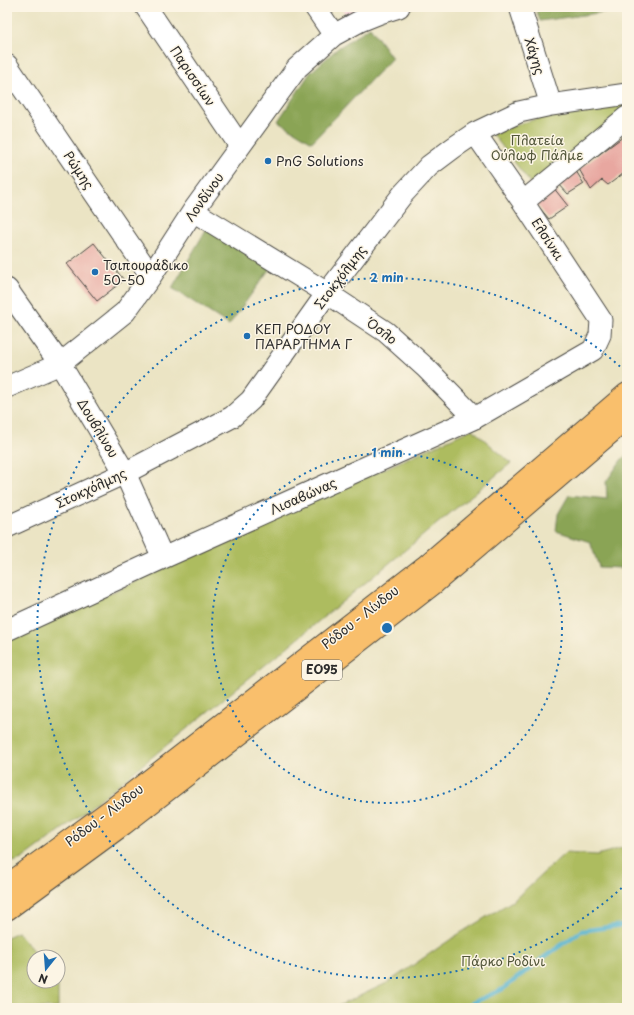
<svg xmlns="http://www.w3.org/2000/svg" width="634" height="1015" font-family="'Playpen Sans',sans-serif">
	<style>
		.built { fill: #f5cfda }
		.green { fill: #adbc5e; stroke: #6c7444 }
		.forest { fill: #8aa455; stroke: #5a6840 }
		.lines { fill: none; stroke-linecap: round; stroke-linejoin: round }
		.stream { stroke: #4fb0ce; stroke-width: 4.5 }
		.building { fill: #e8a7a0 }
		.minor-casing { stroke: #484742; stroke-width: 23 }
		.major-casing { stroke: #484742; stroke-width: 24 }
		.minor { stroke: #fff; stroke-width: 21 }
		.major { stroke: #f9bf6c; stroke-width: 22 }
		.ring { fill: none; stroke: #1f6fb2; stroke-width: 2; stroke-dasharray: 2 4 }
		.poi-dot { fill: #1f6fb2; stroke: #fcf5e5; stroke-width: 1.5 }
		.labels { text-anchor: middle; stroke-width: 3; stroke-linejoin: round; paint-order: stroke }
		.shield { fill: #fcf5e5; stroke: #6a6863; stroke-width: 1 }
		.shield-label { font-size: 12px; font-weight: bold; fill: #2b2b2b }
		.street-label { font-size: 13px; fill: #2b2b2b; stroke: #fcf5e5 }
		.park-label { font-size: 13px; fill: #52563a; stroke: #fcf5e5 }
		.poi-label { font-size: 13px; fill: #2b2b2b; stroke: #fcf5e5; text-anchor: start }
		.centre { fill: #1f6fb2; stroke: #fcf5e5; stroke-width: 2 }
		.ring-label { font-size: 12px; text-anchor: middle; font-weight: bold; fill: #1f6fb2; stroke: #fcf5e5; stroke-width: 3; stroke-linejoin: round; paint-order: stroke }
	</style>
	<rect width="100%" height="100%" fill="#fcf5e5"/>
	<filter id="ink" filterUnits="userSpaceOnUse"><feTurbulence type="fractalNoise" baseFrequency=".025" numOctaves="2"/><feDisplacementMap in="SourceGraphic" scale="8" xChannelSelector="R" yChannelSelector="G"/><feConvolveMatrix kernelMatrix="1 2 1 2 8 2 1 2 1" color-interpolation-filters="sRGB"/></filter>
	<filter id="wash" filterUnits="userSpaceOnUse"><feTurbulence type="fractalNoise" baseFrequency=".012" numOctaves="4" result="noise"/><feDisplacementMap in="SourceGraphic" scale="16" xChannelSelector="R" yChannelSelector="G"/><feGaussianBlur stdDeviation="0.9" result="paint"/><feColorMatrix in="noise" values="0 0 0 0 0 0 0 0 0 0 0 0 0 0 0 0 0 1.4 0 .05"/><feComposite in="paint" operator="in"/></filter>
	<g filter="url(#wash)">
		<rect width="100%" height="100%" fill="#ebe4c4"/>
		<path class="built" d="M 340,7 L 363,7 L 346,14 Z"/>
		<path class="green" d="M 627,99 L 627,115 L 532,185 L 492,133 L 539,118 Z
			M 472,429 L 511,463 L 280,653 L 77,818 L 22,859 L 7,864 L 7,640 Z
			M 627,846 L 627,1008 L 334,1008 L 387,983 L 457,935 L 514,900 L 565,853 L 597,855 L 625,847 Z
			M 18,932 L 38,957 L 34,957 L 34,981 L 57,981 L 58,982 L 58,1008 L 7,1008 L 7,937 Z"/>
		<path class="forest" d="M 535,7 L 627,7 L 627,9 L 540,21 Z
			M 370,27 L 392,58 L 312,142 L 278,121 L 310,73 L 338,48 Z
			M 207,228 L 271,267 L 229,325 L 172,288 Z
			M 627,454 L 627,565 L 621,568 L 599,567 L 590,542 L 556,531 L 558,514 L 569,495 L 607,499 L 606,482 L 621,460 Z"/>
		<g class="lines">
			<path class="stream" d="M 461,1008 L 503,989 L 543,958 L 581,931 L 623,925 L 627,925"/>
		</g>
		<g id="blocks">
			<path class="building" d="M 627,134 L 627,171 L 608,185 L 602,180 L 591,190 L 579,169 Z
				M 576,171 L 584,184 L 568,194 L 558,183 Z
				M 553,187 L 568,206 L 549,219 L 533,200 Z
				M 94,243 L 124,280 L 97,301 L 67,264 Z"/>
		</g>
	</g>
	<g filter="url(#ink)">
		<use href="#blocks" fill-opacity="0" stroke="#484742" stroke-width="1"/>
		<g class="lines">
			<g class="minor-casing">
				<path id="minor" d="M 146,7 L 240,146
					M 315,7 L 334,35
					M 520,7 L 551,105
					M 7,65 L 151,276
					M 523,202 L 627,117
					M 193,211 L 327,293 L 386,332 L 426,368 L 475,418
					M 7,289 L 60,364 L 125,473 L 163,558
					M 7,387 L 60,364 L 125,312 L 151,276 L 193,211 L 297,68 L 334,35 L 360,21 L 380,13 L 399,7
					M 7,527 L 125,473 L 232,417 L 251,400 L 327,293 L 403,194 L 429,166 L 453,148 L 475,133 L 519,112 L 551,105 L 627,94
					M 7,630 L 163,558 L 475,418 L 593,350 L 600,335 L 601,320 L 523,202 L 475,133"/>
			</g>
			<g class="major-casing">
				<path id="major" d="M 7,886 L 113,809 L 425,567 L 627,394
					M 7,909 L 123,824 L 435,582 L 627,418"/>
			</g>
			<use href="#minor" class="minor"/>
			<use href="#major" class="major"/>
		</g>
	</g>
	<g class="ring">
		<circle cx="387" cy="628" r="175"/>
		<path d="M626 884A350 350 0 1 1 626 372"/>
	</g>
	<g class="poi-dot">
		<circle cx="268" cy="161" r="4"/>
		<circle cx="95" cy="272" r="4"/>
		<circle cx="247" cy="336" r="4"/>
	</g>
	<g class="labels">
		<rect class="shield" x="302" y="660" width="40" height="20" rx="3"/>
		<g class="shield-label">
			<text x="322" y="674">ΕΟ95</text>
		</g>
		<g class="street-label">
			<text transform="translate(535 56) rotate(73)" y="5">Χάγης</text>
			<text transform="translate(193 76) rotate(56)" y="5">Παρισσίων</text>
			<text transform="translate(79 170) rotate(56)" y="5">Ρώμης</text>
			<text transform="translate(204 197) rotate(-55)" y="5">Λονδίνου</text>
			<text transform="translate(548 239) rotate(57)" y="5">Ελσίνκι</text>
			<text transform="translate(340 277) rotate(-53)" y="5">Στοκχόλμης</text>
			<text transform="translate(382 331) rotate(37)" y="5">Όσλο</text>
			<text transform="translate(98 428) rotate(59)" y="5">Δουβλίνου</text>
			<text transform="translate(91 488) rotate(-25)" y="5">Στοκχόλμης</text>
			<text transform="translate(303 496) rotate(-24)" y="5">Λισαβώνας</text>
			<text transform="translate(360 617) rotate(-38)" y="5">Ρόδου - Λίνδου</text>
			<text transform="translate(104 815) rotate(-37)" y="5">Ρόδου - Λίνδου</text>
		</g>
		<g class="park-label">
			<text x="537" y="145">Πλατεία<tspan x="537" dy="15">Ούλωφ Πάλμε</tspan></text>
			<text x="503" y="966">Πάρκο Ροδίνι</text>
		</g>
		<g class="poi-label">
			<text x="276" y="166">PnG Solutions</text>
			<text x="103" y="270">Τσιπουράδικο<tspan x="103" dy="15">50-50</tspan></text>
			<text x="255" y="334">ΚΕΠ ΡΟΔΟΥ<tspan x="255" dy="15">ΠΑΡΑΡΤΗΜΑ Γ</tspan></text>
		</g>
	</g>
	<circle cx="387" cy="628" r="6" class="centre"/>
	<g class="ring-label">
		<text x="387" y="282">2 min</text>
		<text x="387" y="457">1 min</text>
	</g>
	<rect width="634" height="1015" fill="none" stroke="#fcf5e5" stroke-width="24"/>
	<g transform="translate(46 969) rotate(197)"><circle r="19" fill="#fcf5e5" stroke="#a8a49b"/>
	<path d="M0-3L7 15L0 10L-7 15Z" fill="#1f6fb2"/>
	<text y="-6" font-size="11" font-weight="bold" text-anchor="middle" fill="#2b2b2b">N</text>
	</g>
</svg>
